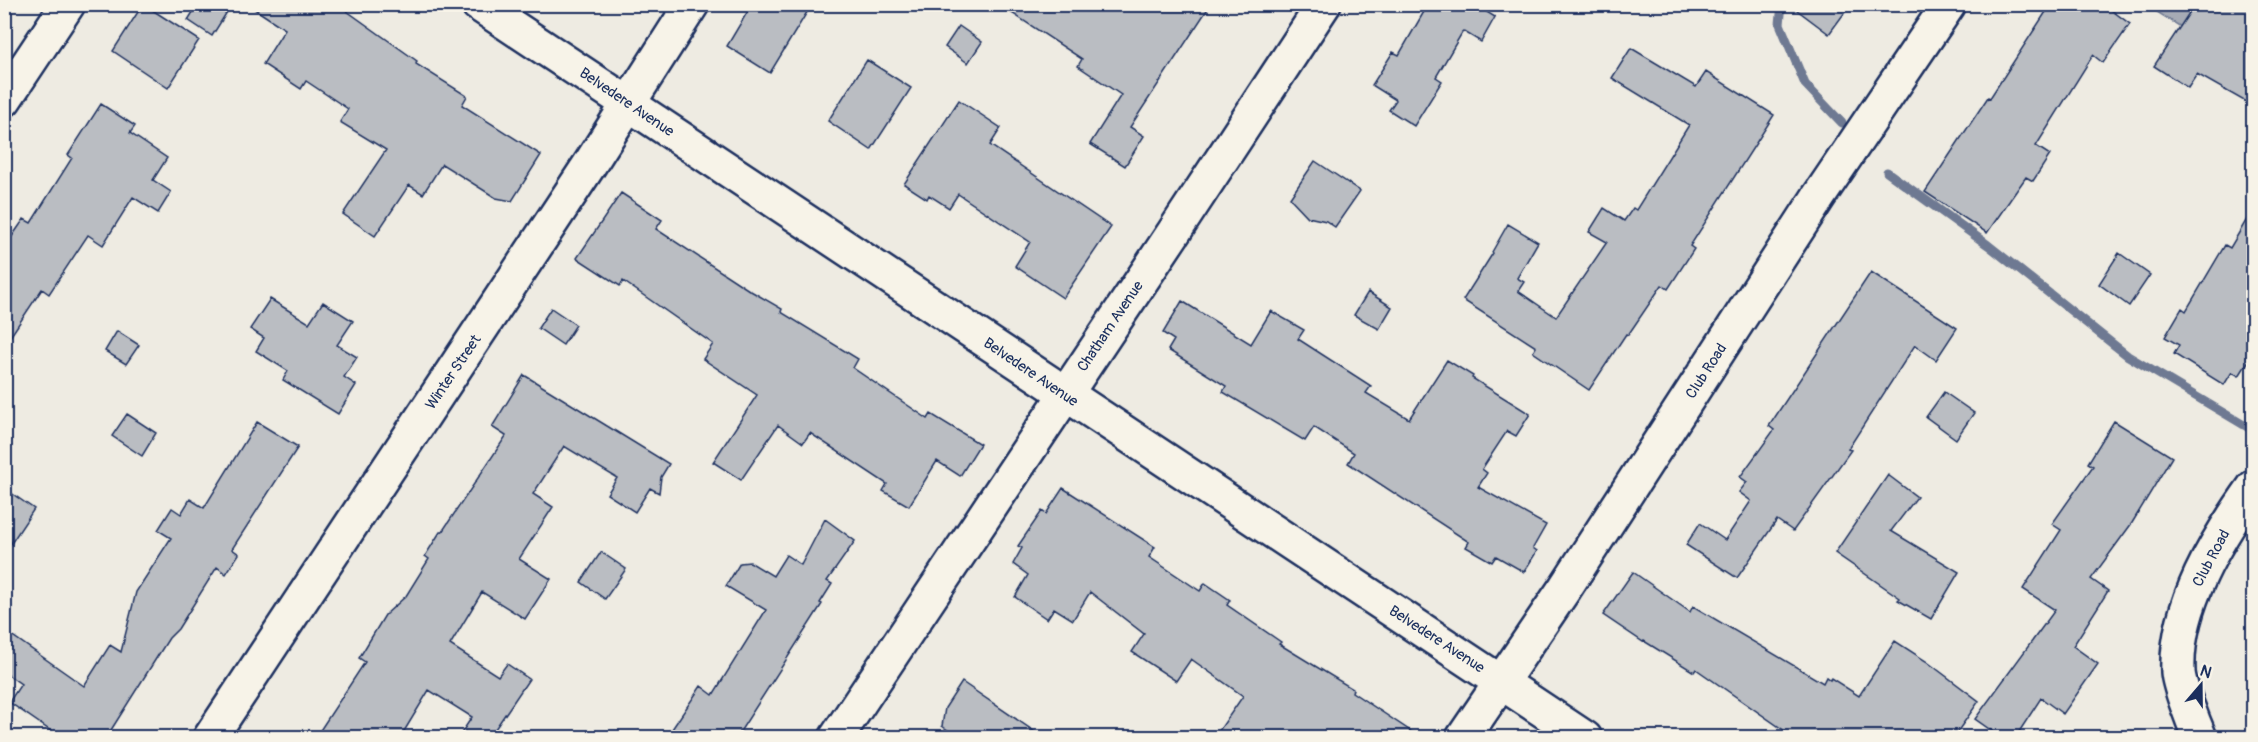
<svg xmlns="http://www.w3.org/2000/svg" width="2258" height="742" font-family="Pangolin,sans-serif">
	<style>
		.water { fill: #a6abb5; stroke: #6e7992; stroke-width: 1.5 }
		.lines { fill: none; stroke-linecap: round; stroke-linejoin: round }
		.stream { stroke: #6e7992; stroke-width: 9 }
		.building { fill: #babdc2; stroke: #1b2f5e; stroke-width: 1.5 }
		.street-casing { stroke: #1b2f5e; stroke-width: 38 }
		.street { stroke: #f7f3e8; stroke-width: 33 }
		.labels { text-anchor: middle; stroke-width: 6; stroke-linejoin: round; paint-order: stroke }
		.street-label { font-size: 15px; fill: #1b2f5e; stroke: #f7f3e8 }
	</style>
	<rect width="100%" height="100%" fill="#eeebe2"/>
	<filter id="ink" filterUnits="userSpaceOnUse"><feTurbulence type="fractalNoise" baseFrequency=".0167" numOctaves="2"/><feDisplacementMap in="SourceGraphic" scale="12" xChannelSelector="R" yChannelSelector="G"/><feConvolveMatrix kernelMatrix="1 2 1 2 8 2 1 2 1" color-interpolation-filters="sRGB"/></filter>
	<g filter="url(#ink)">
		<path class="water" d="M 2146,5 L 2188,5 L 2194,14 L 2184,29 Z"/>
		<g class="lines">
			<path class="stream" d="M 1782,4 L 1780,24 L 1805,84 L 1842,123
				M 1887,172 L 1988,245 L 2128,356 L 2249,428"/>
		</g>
		<path class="building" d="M 143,4 L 199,40 L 168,88 L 113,51 Z
			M 198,4 L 232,4 L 212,36 L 188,20 Z
			M 247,4 L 337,4 L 417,61 L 416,64 L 467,96 L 462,105 L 541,155 L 512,201 L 496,198 L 442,164 L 423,194 L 409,185 L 375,236 L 343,214 L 386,150 L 340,122 L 348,109 L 306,81 L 301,89 L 263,64 L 285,29 Z
			M 752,4 L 812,4 L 770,73 L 727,46 Z
			M 998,4 L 1211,4 L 1130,127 L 1144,136 L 1125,166 L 1090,144 L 1121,95 L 1078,66 L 1082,59 Z
			M 1416,4 L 1478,4 L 1477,6 L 1495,17 L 1481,42 L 1463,31 L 1436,77 L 1442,81 L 1414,126 L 1389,110 L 1396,100 L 1372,85 L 1393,52 L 1399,55 L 1425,10 Z
			M 1789,4 L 1851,4 L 1829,34 Z
			M 2051,4 L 2103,4 L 2130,24 L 2103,63 L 2093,55 L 2036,146 L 2050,155 L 2033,181 L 2026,177 L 1987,233 L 1925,192 L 1988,97 L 1990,98 Z
			M 2195,4 L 2253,4 L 2253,106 L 2197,74 L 2188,88 L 2154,66 Z
			M 959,26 L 982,42 L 968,63 L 945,47 Z
			M 1631,48 L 1696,87 L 1706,72 L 1774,115 L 1690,246 L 1694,249 L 1668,289 L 1662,285 L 1628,335 L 1626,334 L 1589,390 L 1533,352 L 1536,347 L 1463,300 L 1493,253 L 1492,252 L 1508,224 L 1538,242 L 1517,278 L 1524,282 L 1518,291 L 1556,317 L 1607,242 L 1589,232 L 1604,208 L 1624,221 L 1633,208 L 1636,210 L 1689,125 L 1612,78 Z
			M 867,60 L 911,88 L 871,150 L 828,121 Z
			M 959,100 L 1001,128 L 990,145 L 1111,227 L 1063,298 L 1015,266 L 1030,242 L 958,194 L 949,208 L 929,195 L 927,199 L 904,184 Z
			M 101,104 L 135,126 L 130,133 L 167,158 L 153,180 L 171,192 L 158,213 L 133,197 L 103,245 L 88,235 L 49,294 L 42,289 L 4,346 L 4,248 L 24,219 L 31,223 L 72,158 L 68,155 Z
			M 1315,161 L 1360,191 L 1335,227 L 1326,221 L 1308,217 L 1290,198 Z
			M 621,193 L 662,220 L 656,229 L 749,290 L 782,309 L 781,312 L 858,359 L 853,368 L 928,419 L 931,414 L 980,444 L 960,476 L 937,461 L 909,506 L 883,491 L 887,484 L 810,433 L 803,443 L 778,425 L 741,480 L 713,462 L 757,395 L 703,359 L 713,344 L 623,281 L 620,286 L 577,258 Z
			M 2253,209 L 2253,354 L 2239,376 L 2232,372 L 2224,385 L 2174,354 L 2179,345 L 2165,337 L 2182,308 L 2186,311 L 2225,245 L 2230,248 Z
			M 2119,253 L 2150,275 L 2129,306 L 2099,284 Z
			M 1871,272 L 1957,328 L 1936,360 L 1915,345 L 1848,449 L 1851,450 L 1793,531 L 1777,520 L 1737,578 L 1686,545 L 1700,523 L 1725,540 L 1751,501 L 1739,492 L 1747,482 L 1740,477 L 1774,430 L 1769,426 Z
			M 1368,292 L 1392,307 L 1379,329 L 1354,315 Z
			M 270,299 L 309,323 L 323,302 L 353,321 L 337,345 L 357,357 L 344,377 L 356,385 L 338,414 L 283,380 L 288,371 L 256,351 L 264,338 L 250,329 Z
			M 1182,301 L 1251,344 L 1271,311 L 1304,330 L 1298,339 L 1371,386 L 1366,393 L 1409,419 L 1447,360 L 1473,376 L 1472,378 L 1530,414 L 1516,436 L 1507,431 L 1482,469 L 1487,473 L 1478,487 L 1546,525 L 1533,548 L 1537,551 L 1524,572 L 1496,556 L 1492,562 L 1466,547 L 1469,542 L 1348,463 L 1354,453 L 1314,427 L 1305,441 L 1223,392 L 1226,386 L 1168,350 L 1174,340 L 1163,333 Z
			M 551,308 L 576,325 L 563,345 L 538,328 Z
			M 117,331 L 139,345 L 126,364 L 105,351 Z
			M 524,375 L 669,464 L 661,477 L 659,493 L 650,488 L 635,512 L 607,494 L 617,478 L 564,446 L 533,494 L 553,507 L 519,559 L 551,579 L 525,619 L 482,592 L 450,645 L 498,676 L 507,664 L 529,679 L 489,738 L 458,738 L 472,717 L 429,690 L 400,738 L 315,738 L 365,662 L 359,658 L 385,615 L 406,596 L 429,559 L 425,556 L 440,532 L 442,532 L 506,436 L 492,427 Z
			M 1944,392 L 1974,413 L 1956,439 L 1926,417 Z
			M 127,414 L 156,433 L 142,456 L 112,436 Z
			M 2114,421 L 2172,457 L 2132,523 L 2091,579 L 2108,591 L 2073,646 L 2098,664 L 2063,714 L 2041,698 L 2015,738 L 2002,738 L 1975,719 L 2055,610 L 2023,589 L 2061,530 L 2052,524 L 2093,466 L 2088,463 Z
			M 257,422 L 298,447 L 232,549 L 239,554 L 226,574 L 217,567 L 178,629 L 169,638 L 106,738 L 61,738 L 9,702 L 21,684 L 4,672 L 4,630 L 84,686 L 110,645 L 121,652 L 136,592 L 171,538 L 158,530 L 172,508 L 181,514 L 190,499 L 204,508 Z
			M 1888,475 L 1917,497 L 1891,531 L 1959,572 L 1931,619 L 1898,600 L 1900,598 L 1835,553 Z
			M 4,488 L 34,509 L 4,554 Z
			M 1063,488 L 1155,547 L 1149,557 L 1200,591 L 1205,583 L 1230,600 L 1227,605 L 1281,642 L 1279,644 L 1353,689 L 1352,692 L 1421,738 L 1214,738 L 1243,696 L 1191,659 L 1176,681 L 1132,652 L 1144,634 L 1090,592 L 1073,620 L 1054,608 L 1047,619 L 1015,597 L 1028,575 L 1013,564 L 1022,548 L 1018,546 L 1042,511 L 1046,514 Z
			M 825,519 L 855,541 L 827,581 L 832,584 L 820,603 L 822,604 L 736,738 L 666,738 L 701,686 L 713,695 L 766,610 L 726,586 L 740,563 L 750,562 L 773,576 L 786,555 L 801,565 Z
			M 601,552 L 626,569 L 605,599 L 581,582 Z
			M 1633,572 L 1690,612 L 1693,606 L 1823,683 L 1826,677 L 1830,680 L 1831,678 L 1859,696 L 1895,641 L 1926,661 L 1979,701 L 1953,738 L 1795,738 L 1696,669 L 1694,672 L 1644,641 L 1643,642 L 1603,615 Z
			M 962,682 L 1044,738 L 959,738 L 942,726 L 945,708 Z"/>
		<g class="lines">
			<g class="street-casing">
				<path id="street" d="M 478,4 L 1585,738
					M 4,100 L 68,4
					M 210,738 L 588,167 L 692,4
					M 836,738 L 1174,232 L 1324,4
					M 1463,738 L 1565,588 L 1819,196 L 1949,4
					M 2200,738 C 2194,724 2179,686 2178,672 C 2175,606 2217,539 2254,487"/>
			</g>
			<use href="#street" class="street"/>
		</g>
	</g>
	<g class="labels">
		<g class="street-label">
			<text transform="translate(627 102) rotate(34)" y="5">Belvedere Avenue</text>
			<text transform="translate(1110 326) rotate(-56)" y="5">Chatham Avenue</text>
			<text transform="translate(1706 371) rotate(-57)" y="5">Club Road</text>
			<text transform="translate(453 372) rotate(-56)" y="5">Winter Street</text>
			<text transform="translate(1031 372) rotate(34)" y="5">Belvedere Avenue</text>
			<text transform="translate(2211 558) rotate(-62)" y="5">Club Road</text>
			<text transform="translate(1437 639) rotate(33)" y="5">Belvedere Avenue</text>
		</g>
	</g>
	<rect width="2258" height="742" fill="none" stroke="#f7f3e8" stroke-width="24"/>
	<rect x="12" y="12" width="2234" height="718" fill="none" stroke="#1b2f5e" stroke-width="2" filter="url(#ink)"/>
	<g transform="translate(2201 685) rotate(20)" stroke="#f7f3e8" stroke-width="4.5" paint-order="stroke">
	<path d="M0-4.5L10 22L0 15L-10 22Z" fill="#1b2f5e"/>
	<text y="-9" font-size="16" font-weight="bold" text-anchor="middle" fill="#1b2f5e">N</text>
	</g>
</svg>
